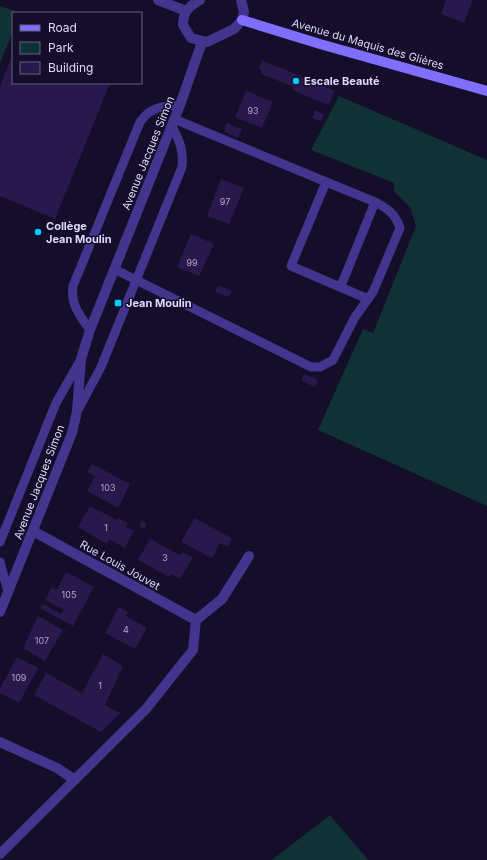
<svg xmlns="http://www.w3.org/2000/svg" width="487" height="860" font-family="Inter,sans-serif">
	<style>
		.green { fill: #103234 }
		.building { fill: #28184c }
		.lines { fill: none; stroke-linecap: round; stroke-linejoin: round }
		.lane { stroke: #41358d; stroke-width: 9 }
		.street { stroke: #41358d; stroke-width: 10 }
		.secondary { stroke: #806eff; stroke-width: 10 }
		.poi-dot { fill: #03ccff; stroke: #150e2a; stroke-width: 1.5 }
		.labels { text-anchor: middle; stroke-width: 3; stroke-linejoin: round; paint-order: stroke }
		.number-label { font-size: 9px; fill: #b1a7d2 }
		.street-label { font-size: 11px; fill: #dfd7ff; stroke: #150e2a }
		.poi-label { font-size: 11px; font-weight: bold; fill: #dfd7ff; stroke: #150e2a; text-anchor: start }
	</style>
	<rect width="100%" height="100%" fill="#150e2a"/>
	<path class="green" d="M 0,6 L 15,11 L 15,13 L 13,13 L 13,31 L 0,63 Z
		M 339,96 L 487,160 L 487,506 L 318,430 L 363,329 L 373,333 L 416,226 L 410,207 L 394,191 L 394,183 L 311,150 Z
		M 330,815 L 368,860 L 272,860 Z"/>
	<path class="building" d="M 446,0 L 473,0 L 464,23 L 441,14 Z
		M 13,54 L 13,83 L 110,83 L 55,219 L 0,196 L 0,86 Z
		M 262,60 L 335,91 L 328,105 L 292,90 L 294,87 L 261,74 L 262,71 L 259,67 Z
		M 246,91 L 273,102 L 262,128 L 235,117 Z
		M 315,110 L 324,115 L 321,121 L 312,118 Z
		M 227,123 L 242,129 L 238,138 L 224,131 Z
		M 221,179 L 244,188 L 229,224 L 207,216 Z
		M 191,234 L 214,244 L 199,276 L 177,267 Z
		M 218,285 L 232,291 L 229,297 L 215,292 Z
		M 304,374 L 318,380 L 315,387 L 301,380 Z
		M 92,464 L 130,484 L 118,508 L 87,491 L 95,476 L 87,472 Z
		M 90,506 L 117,520 L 118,518 L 128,523 L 126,527 L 134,531 L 125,548 L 109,539 L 107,544 L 78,527 Z
		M 194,518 L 232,538 L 228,547 L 220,543 L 212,558 L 181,542 Z
		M 142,521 L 147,524 L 144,529 L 139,526 Z
		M 150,539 L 180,555 L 182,552 L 193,557 L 180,579 L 171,574 L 169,577 L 138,560 Z
		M 66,572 L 94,587 L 73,626 L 40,608 L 43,604 L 61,614 L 64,610 L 45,600 L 52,587 L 57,590 Z
		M 119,607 L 128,612 L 126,616 L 147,628 L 135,649 L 105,633 Z
		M 38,616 L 63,630 L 45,661 L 23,648 Z
		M 103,654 L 123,666 L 105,705 L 120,713 L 101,732 L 34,695 L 46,673 L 82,693 Z
		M 17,657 L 38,668 L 19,703 L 0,693 L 0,688 Z"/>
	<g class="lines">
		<path class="lane" d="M 174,119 L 375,202 L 341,286
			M 326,182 L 291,266 L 368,299
			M 114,269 L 311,367 L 320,367 L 333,360 L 355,317 L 373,292 L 400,228 C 395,213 388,209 375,202
			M 90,330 C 80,316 70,304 73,286 L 140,122 C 150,107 163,106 180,105
			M 78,410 L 101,367 L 182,167 C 184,150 179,140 172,126
			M 0,542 L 56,403 L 81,359
			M 0,562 L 8,592"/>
		<path class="street" d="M 158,0 L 186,11
			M 200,0 C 189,6 183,12 183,25 L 191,38 L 207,42 L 234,29 L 242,20 L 244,12 L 241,0
			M 33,531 L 196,620
			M 0,612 L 72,433 L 77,411 L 81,359 L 90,330 L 180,105 L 202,42
			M 196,620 L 222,599 L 249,556
			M 0,742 L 57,768 L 75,780
			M 0,854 L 146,709 L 193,650 L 196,620"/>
		<path class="secondary" d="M 242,20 L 320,44 L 487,91"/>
	</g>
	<g class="poi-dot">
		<circle cx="296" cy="81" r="4"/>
		<circle cx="38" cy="232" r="4"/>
		<rect x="114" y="299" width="8" height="8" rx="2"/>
	</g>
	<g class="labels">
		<g class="number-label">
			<text x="253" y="114">93</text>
			<text x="225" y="205">97</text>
			<text x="192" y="266">99</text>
			<text x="108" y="491">103</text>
			<text x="106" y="531">1</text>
			<text x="165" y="561">3</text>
			<text x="69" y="598">105</text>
			<text x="126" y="633">4</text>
			<text x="42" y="644">107</text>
			<text x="19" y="681">109</text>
			<text x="100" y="689">1</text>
		</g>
		<g class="street-label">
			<text transform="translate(368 44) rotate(16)" y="4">Avenue du Maquis des Glières</text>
			<text transform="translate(148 153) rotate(-68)" y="4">Avenue Jacques Simon</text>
			<text transform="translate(39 482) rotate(-69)" y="4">Avenue Jacques Simon</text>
			<text transform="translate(120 565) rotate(29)" y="4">Rue Louis Jouvet</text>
		</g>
		<g class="poi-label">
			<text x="304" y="85">Escale Beauté</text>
			<text x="46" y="230">Collège<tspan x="46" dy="13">Jean Moulin</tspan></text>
			<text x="126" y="307">Jean Moulin</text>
		</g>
	</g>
	<rect x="12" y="12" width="130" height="72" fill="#150e2a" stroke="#665e7f"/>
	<rect x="20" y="25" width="20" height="6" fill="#806eff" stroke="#665e7f"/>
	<text x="48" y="32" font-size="12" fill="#dfd7ff">Road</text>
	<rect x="20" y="42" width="20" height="12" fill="#103234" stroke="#665e7f"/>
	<text x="48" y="52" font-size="12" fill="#dfd7ff">Park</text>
	<rect x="20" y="62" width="20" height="12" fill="#28184c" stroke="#665e7f"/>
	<text x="48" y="72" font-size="12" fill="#dfd7ff">Building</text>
</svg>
